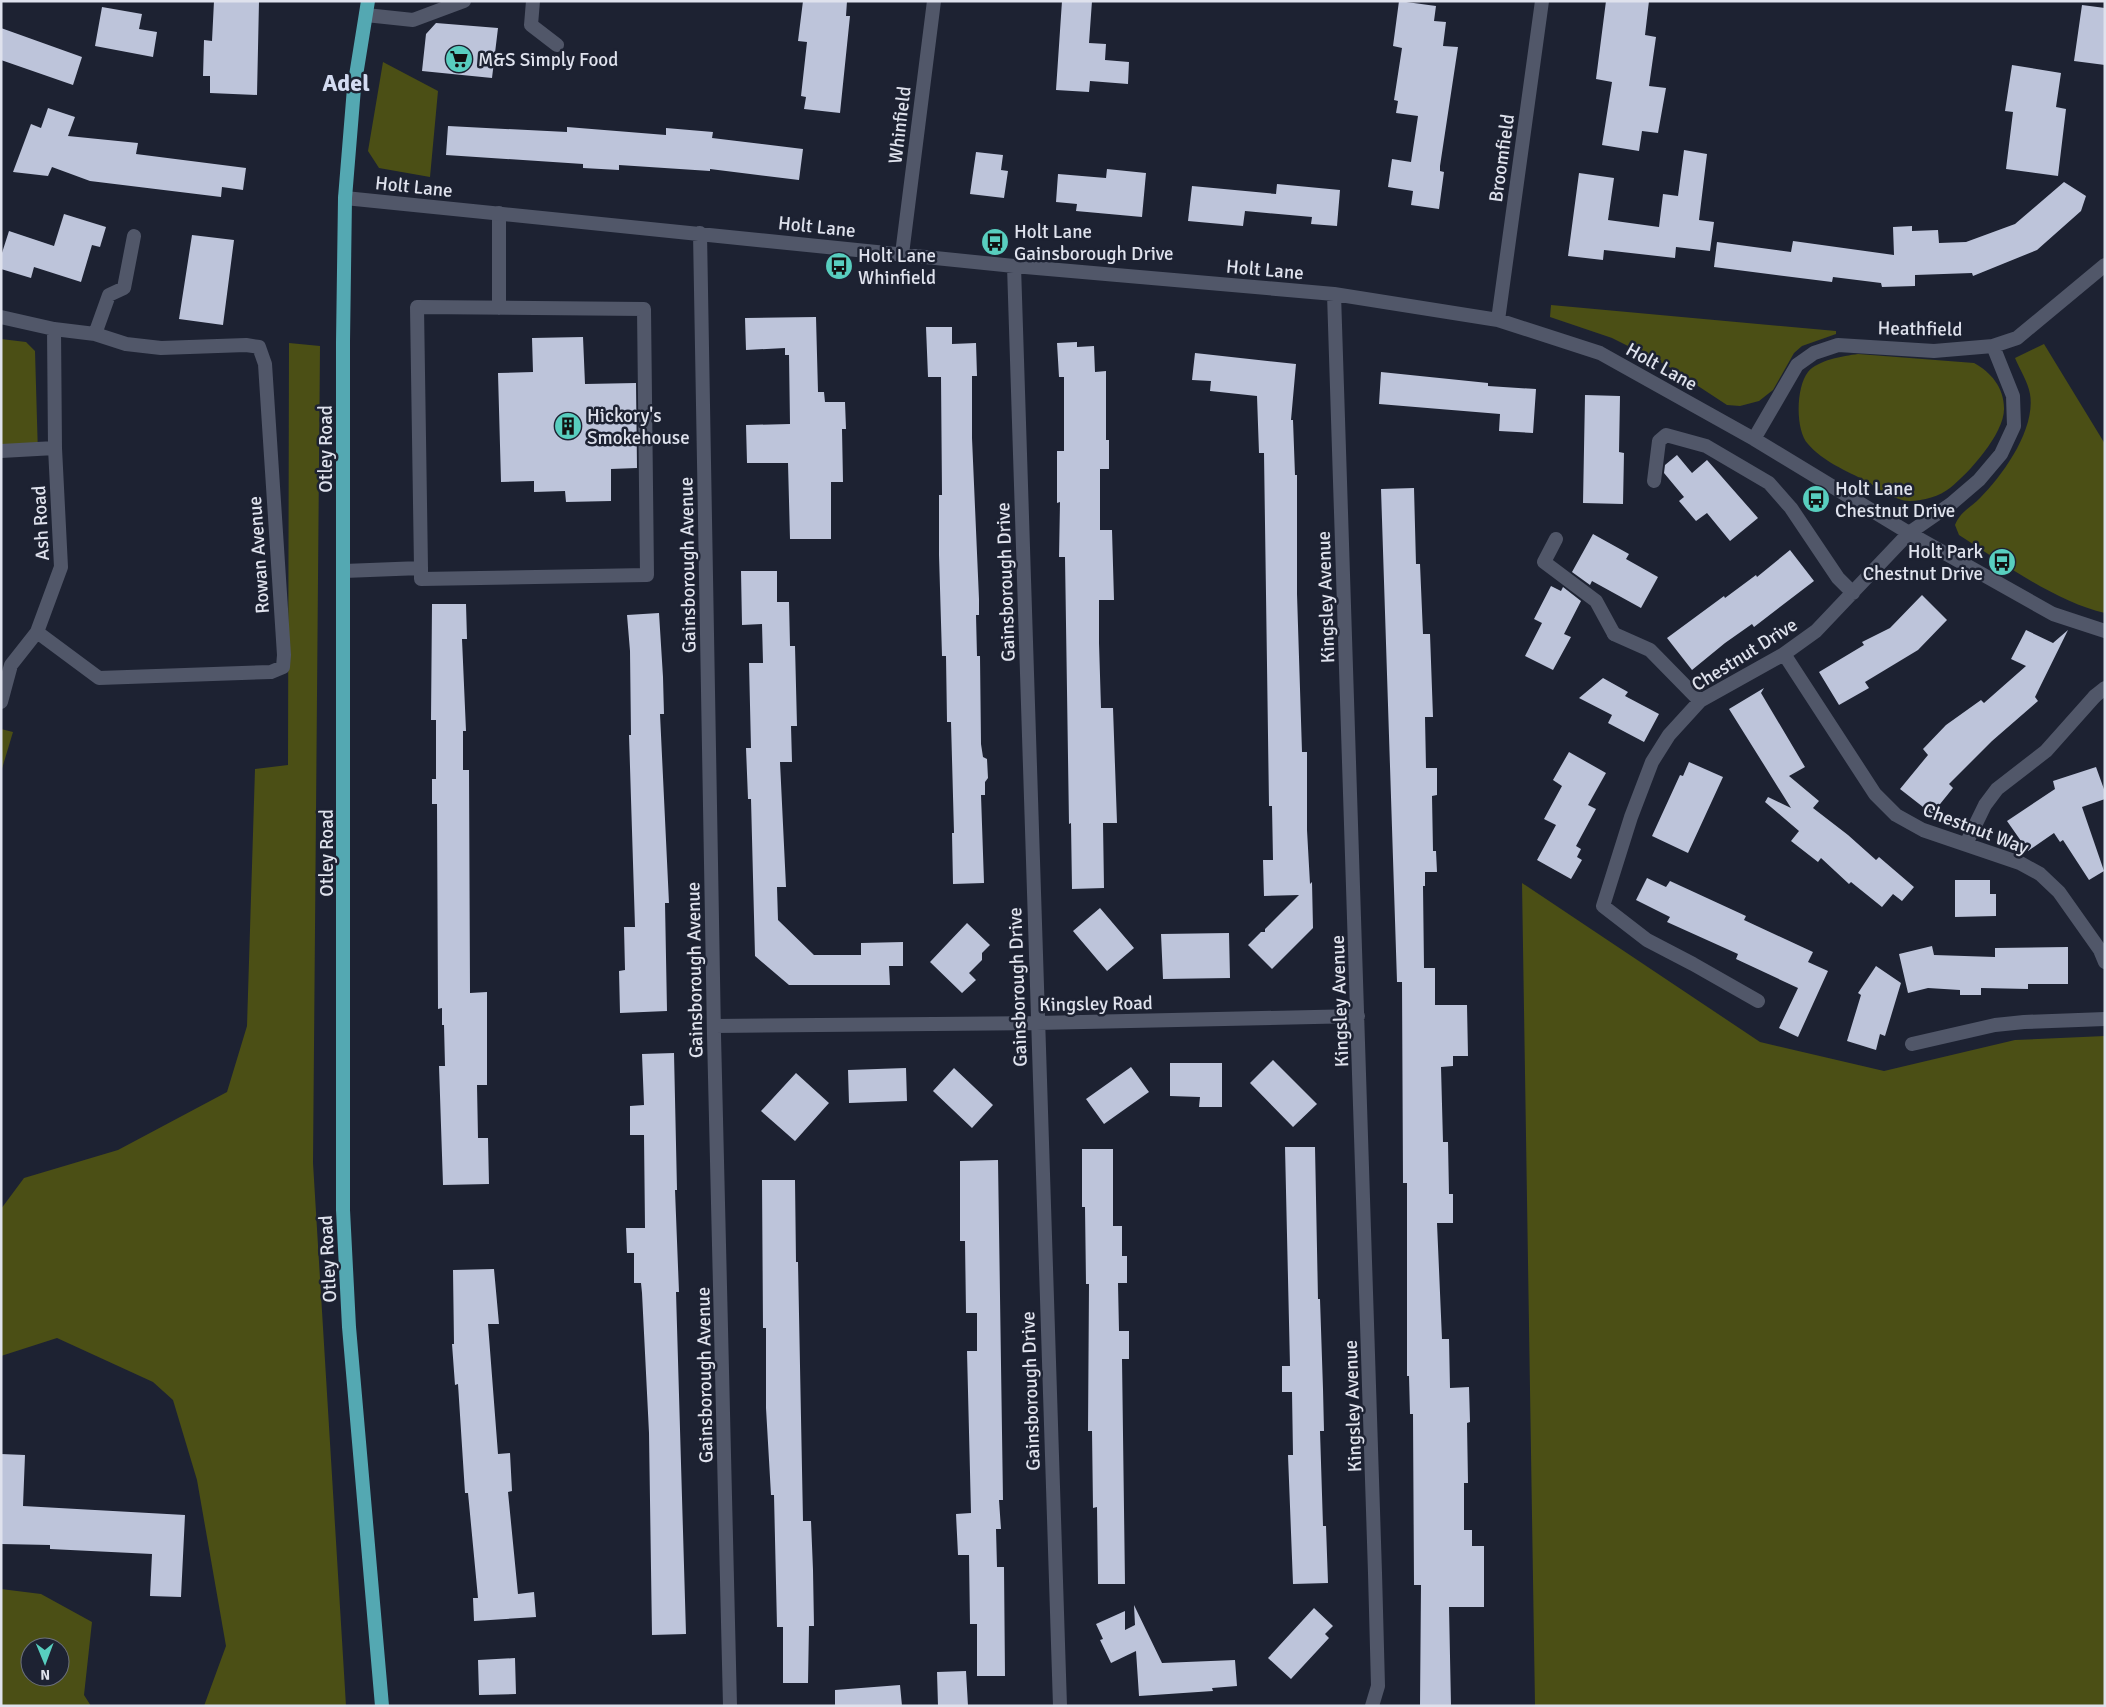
<svg xmlns="http://www.w3.org/2000/svg" width="2106" height="1707" font-family="Signika,sans-serif">
	<style>
		.green { fill: #4b4f15; fill-rule: evenodd }
		.building { fill: #bdc4da }
		.lines { fill: none; stroke-linecap: round; stroke-linejoin: round }
		.service { stroke: #515769; stroke-width: 14 }
		.minor { stroke: #515769; stroke-width: 14 }
		.trunk { stroke: #54a8b2; stroke-width: 14 }
		.labels { text-anchor: middle; stroke-width: 5; stroke-linejoin: round; paint-order: stroke }
		.poi-label { font-size: 19px; fill: #dfe2ed; stroke: #1d2232; text-anchor: start }
		.street-label { font-size: 19px; fill: #dfe2ed; stroke: #1d2232 }
		.district-label { font-size: 24px; font-weight: bold; fill: #d3dbf1; stroke: #1d2232 }
	</style>
	<rect width="100%" height="100%" fill="#1d2232"/>
	<path class="green" d="M 383,62 L 438,91 L 430,177 L 379,168 L 368,151 Z
		M 1551,305 L 1836,331 L 1836,334 L 1802,346 L 1794,353 L 1773,390 L 1759,401 L 1740,406 L 1727,405 L 1666,365 L 1612,338 L 1550,317 Z
		M 1,339 L 26,342 L 35,351 L 38,455 L 1,457 Z
		M 289,343 L 320,346 L 313,1163 L 346,1706 L 204,1706 L 226,1646 L 197,1480 L 173,1400 L 153,1382 L 57,1338 L 1,1356 L 1,1209 L 24,1178 L 118,1150 L 227,1092 L 247,1026 L 255,769 L 288,765 Z
		M 2044,344 L 2105,444 L 2105,613 C 2056,602 2001,562 1959,535 L 1955,525 C 1960,512 1970,508 1980,498 C 2003,475 2036,429 2030,394 C 2028,382 2020,370 2015,358 Z
		M 1858,354 L 1974,363 C 1991,372 2004,388 2004,408 C 2005,433 1969,473 1950,488 C 1940,496 1923,501 1910,501 C 1895,501 1878,488 1866,481 C 1847,471 1822,461 1808,444 C 1795,430 1796,387 1808,372 C 1818,360 1843,356 1858,354 Z
		M 1,729 L 13,732 L 1,772 Z
		M 1522,883 L 1760,1042 L 1884,1071 L 2015,1040 L 2105,1036 L 2105,1706 L 1535,1706 Z
		M 1,1589 L 41,1594 L 92,1622 L 84,1695 L 91,1706 L 1,1706 ZM 30,1647 L 60,1647 L 60,1677 L 30,1677 Z"/>
	<path class="building" d="M 214,1 L 259,1 L 257,95 L 210,93 L 210,76 L 203,76 L 204,40 L 212,41 Z
		M 803,1 L 847,1 L 846,16 L 850,16 L 840,113 L 804,109 L 806,97 L 801,96 L 807,42 L 798,41 Z
		M 1062,1 L 1092,1 L 1089,43 L 1106,44 L 1105,60 L 1129,62 L 1128,84 L 1090,81 L 1089,92 L 1056,90 Z
		M 1399,1 L 1436,6 L 1434,21 L 1446,22 L 1443,46 L 1458,47 L 1440,166 L 1440,171 L 1444,172 L 1439,209 L 1411,205 L 1413,191 L 1388,187 L 1392,159 L 1411,162 L 1418,116 L 1396,113 L 1398,101 L 1394,100 L 1402,48 L 1393,46 Z
		M 1606,1 L 1649,1 L 1645,35 L 1656,37 L 1649,86 L 1666,88 L 1658,133 L 1642,131 L 1639,151 L 1602,145 L 1612,82 L 1596,79 Z
		M 2082,5 L 2105,8 L 2105,65 L 2074,61 Z
		M 102,7 L 142,14 L 139,29 L 157,32 L 153,57 L 95,46 Z
		M 436,23 L 498,28 L 492,78 L 422,71 L 426,34 Z
		M 1,28 L 82,57 L 73,85 L 1,60 Z
		M 2012,65 L 2061,73 L 2056,107 L 2066,109 L 2058,176 L 2006,169 L 2013,112 L 2005,111 Z
		M 48,108 L 75,117 L 68,136 L 138,143 L 136,154 L 246,168 L 243,190 L 222,187 L 221,197 L 90,181 L 52,167 L 48,176 L 13,172 L 31,124 L 41,128 Z
		M 448,126 L 567,132 L 567,127 L 666,135 L 666,128 L 713,132 L 712,138 L 803,149 L 799,180 L 710,169 L 710,171 L 619,165 L 619,170 L 583,168 L 583,164 L 446,155 Z
		M 1684,150 L 1707,154 L 1699,220 L 1714,222 L 1710,251 L 1676,247 L 1675,258 L 1604,250 L 1603,260 L 1568,256 L 1579,173 L 1614,178 L 1608,220 L 1659,227 L 1663,194 L 1678,196 Z
		M 976,152 L 1003,155 L 1001,170 L 1008,171 L 1004,198 L 970,194 Z
		M 1107,169 L 1146,173 L 1142,217 L 1076,211 L 1077,204 L 1056,202 L 1058,174 L 1106,178 Z
		M 2064,182 L 2086,196 L 2081,211 L 2037,250 L 1973,276 L 1972,273 L 1915,275 L 1915,286 L 1882,287 L 1881,283 L 1833,277 L 1832,282 L 1714,267 L 1717,242 L 1791,252 L 1793,241 L 1894,255 L 1893,227 L 1912,226 L 1912,231 L 1938,230 L 1939,243 L 1966,242 L 2015,224 Z
		M 1277,184 L 1340,190 L 1337,226 L 1311,224 L 1312,217 L 1245,211 L 1243,226 L 1188,221 L 1192,186 L 1276,194 Z
		M 64,214 L 106,227 L 100,247 L 92,245 L 81,282 L 34,267 L 31,278 L 1,269 L 1,256 L 9,231 L 54,246 Z
		M 192,235 L 234,240 L 223,325 L 179,319 Z
		M 816,317 L 818,392 L 824,392 L 825,402 L 845,402 L 846,429 L 842,429 L 843,482 L 831,482 L 831,539 L 790,539 L 788,463 L 747,463 L 746,425 L 790,424 L 789,355 L 785,355 L 785,348 L 746,350 L 745,318 Z
		M 926,327 L 952,327 L 952,344 L 976,343 L 977,376 L 972,376 L 972,438 L 979,599 L 979,615 L 976,615 L 977,656 L 980,656 L 981,744 L 983,757 L 987,759 L 988,778 L 985,782 L 985,795 L 981,795 L 984,883 L 953,884 L 952,833 L 954,833 L 951,722 L 947,722 L 946,656 L 942,656 L 939,555 L 939,495 L 942,495 L 941,377 L 928,377 Z
		M 583,337 L 585,384 L 636,383 L 637,468 L 611,469 L 611,501 L 566,502 L 565,491 L 534,492 L 534,481 L 501,482 L 498,373 L 533,372 L 532,338 Z
		M 1077,342 L 1077,347 L 1094,346 L 1095,372 L 1106,371 L 1106,440 L 1109,440 L 1109,469 L 1100,469 L 1100,530 L 1112,530 L 1114,600 L 1099,600 L 1099,643 L 1101,708 L 1113,708 L 1117,823 L 1103,823 L 1104,888 L 1072,889 L 1071,823 L 1069,824 L 1065,557 L 1059,557 L 1060,502 L 1057,503 L 1057,451 L 1064,451 L 1064,377 L 1059,377 L 1057,343 Z
		M 1195,353 L 1296,364 L 1291,420 L 1293,420 L 1295,475 L 1297,475 L 1297,594 L 1302,752 L 1307,752 L 1307,830 L 1310,884 L 1312,882 L 1313,928 L 1272,969 L 1248,945 L 1261,932 L 1265,932 L 1265,929 L 1299,895 L 1264,896 L 1263,860 L 1273,860 L 1272,806 L 1269,806 L 1264,453 L 1259,453 L 1257,396 L 1210,391 L 1211,381 L 1192,380 Z
		M 1381,372 L 1488,383 L 1488,386 L 1536,389 L 1533,433 L 1499,431 L 1500,414 L 1379,404 Z
		M 1585,395 L 1620,396 L 1619,452 L 1624,453 L 1623,504 L 1583,503 Z
		M 1677,455 L 1692,473 L 1707,460 L 1758,518 L 1730,541 L 1707,513 L 1696,521 L 1679,501 L 1684,497 L 1664,473 L 1665,465 Z
		M 1414,488 L 1416,564 L 1420,564 L 1423,634 L 1430,634 L 1433,717 L 1425,717 L 1426,768 L 1437,768 L 1437,795 L 1432,796 L 1433,851 L 1436,851 L 1437,872 L 1425,872 L 1425,886 L 1423,886 L 1424,968 L 1435,968 L 1435,1005 L 1467,1005 L 1468,1056 L 1453,1056 L 1453,1066 L 1441,1067 L 1443,1142 L 1448,1142 L 1449,1194 L 1453,1194 L 1453,1223 L 1437,1223 L 1442,1339 L 1449,1339 L 1450,1388 L 1469,1387 L 1470,1422 L 1467,1423 L 1468,1483 L 1464,1483 L 1464,1530 L 1472,1530 L 1472,1546 L 1484,1546 L 1484,1607 L 1449,1607 L 1451,1706 L 1420,1706 L 1421,1585 L 1414,1585 L 1413,1414 L 1410,1414 L 1409,1376 L 1407,1376 L 1407,1183 L 1403,1183 L 1402,982 L 1397,982 L 1381,489 Z
		M 1593,534 L 1629,554 L 1626,559 L 1658,577 L 1641,608 L 1592,581 L 1590,585 L 1572,572 Z
		M 1790,550 L 1814,581 L 1754,627 L 1752,624 L 1725,643 L 1692,670 L 1667,638 L 1724,596 L 1725,598 L 1756,575 L 1757,577 Z
		M 741,571 L 777,571 L 777,602 L 789,602 L 790,646 L 795,646 L 797,726 L 791,726 L 792,762 L 780,762 L 786,887 L 777,887 L 778,920 L 814,955 L 861,955 L 861,943 L 903,942 L 903,966 L 889,966 L 890,985 L 789,985 L 755,956 L 751,799 L 748,799 L 746,748 L 751,748 L 749,663 L 763,663 L 762,624 L 742,625 Z
		M 1551,586 L 1561,591 L 1563,587 L 1581,601 L 1564,634 L 1571,637 L 1553,670 L 1525,656 L 1542,623 L 1534,619 Z
		M 1922,595 L 1947,620 L 1918,650 L 1865,682 L 1869,688 L 1839,705 L 1819,672 L 1864,645 L 1862,642 L 1890,628 Z
		M 432,604 L 466,604 L 467,639 L 462,639 L 466,731 L 463,731 L 463,770 L 469,770 L 470,993 L 487,992 L 487,1085 L 477,1085 L 478,1138 L 488,1138 L 489,1184 L 443,1185 L 439,1066 L 445,1066 L 444,1025 L 442,1025 L 442,1008 L 438,1009 L 437,804 L 432,804 L 432,779 L 436,779 L 436,720 L 431,720 Z
		M 659,613 L 663,677 L 664,714 L 660,714 L 669,903 L 665,903 L 667,1011 L 620,1013 L 619,971 L 625,970 L 624,927 L 635,927 L 629,735 L 631,735 L 630,651 L 627,615 Z
		M 2026,630 L 2053,643 L 2068,630 L 2035,697 L 2038,701 L 1992,741 L 1949,784 L 1953,788 L 1932,814 L 1900,789 L 1928,755 L 1923,749 L 1946,725 L 1981,700 L 1984,703 L 2026,666 L 2011,659 Z
		M 1603,678 L 1628,692 L 1625,696 L 1659,714 L 1644,742 L 1608,723 L 1612,715 L 1579,698 Z
		M 1764,688 L 1761,693 L 1805,767 L 1789,776 L 1819,801 L 1813,808 L 1848,835 L 1876,860 L 1879,857 L 1914,887 L 1902,901 L 1893,894 L 1882,907 L 1851,882 L 1849,884 L 1821,858 L 1818,862 L 1791,841 L 1799,831 L 1765,802 L 1768,797 L 1791,808 L 1729,709 Z
		M 1569,752 L 1606,773 L 1588,805 L 1596,809 L 1576,846 L 1581,849 L 1577,857 L 1582,860 L 1571,879 L 1537,860 L 1556,825 L 1544,819 L 1562,786 L 1553,780 Z
		M 1689,762 L 1723,777 L 1688,853 L 1652,836 L 1680,775 L 1683,776 Z
		M 2096,767 L 2105,792 L 2105,799 L 2082,807 L 2104,871 L 2089,880 L 2063,840 L 2060,842 L 2054,833 L 2028,851 L 2007,821 L 2055,789 L 2053,781 Z
		M 1647,878 L 1666,887 L 1670,881 L 1746,916 L 1744,920 L 1813,952 L 1808,962 L 1828,971 L 1798,1037 L 1779,1028 L 1798,988 L 1736,959 L 1738,954 L 1667,922 L 1670,917 L 1636,900 Z
		M 1955,880 L 1990,880 L 1990,894 L 1996,894 L 1996,916 L 1955,917 Z
		M 1100,908 L 1134,948 L 1107,971 L 1073,931 Z
		M 967,923 L 990,945 L 982,953 L 982,960 L 969,973 L 976,980 L 962,993 L 930,962 Z
		M 1229,933 L 1230,978 L 1163,979 L 1161,934 Z
		M 1932,946 L 1934,955 L 1995,957 L 1995,948 L 2068,947 L 2068,984 L 2028,984 L 2028,989 L 1981,988 L 1981,995 L 1960,995 L 1960,990 L 1928,988 L 1908,993 L 1899,954 Z
		M 1876,966 L 1901,983 L 1885,1036 L 1880,1034 L 1876,1050 L 1847,1041 L 1861,995 L 1858,993 Z
		M 674,1053 L 677,1190 L 675,1190 L 679,1292 L 676,1292 L 686,1634 L 652,1635 L 649,1433 L 642,1293 L 641,1283 L 634,1283 L 634,1253 L 627,1253 L 626,1228 L 645,1228 L 644,1135 L 630,1135 L 630,1106 L 644,1105 L 642,1054 Z
		M 1273,1060 L 1317,1104 L 1293,1127 L 1250,1083 Z
		M 1170,1063 L 1222,1063 L 1222,1107 L 1199,1107 L 1200,1097 L 1170,1096 Z
		M 1131,1067 L 1149,1092 L 1104,1124 L 1086,1099 Z
		M 906,1068 L 907,1101 L 849,1103 L 848,1070 Z
		M 954,1068 L 993,1105 L 972,1128 L 933,1091 Z
		M 796,1073 L 829,1103 L 795,1141 L 761,1111 Z
		M 1285,1147 L 1315,1147 L 1318,1299 L 1320,1299 L 1323,1389 L 1324,1431 L 1320,1431 L 1323,1526 L 1326,1526 L 1328,1583 L 1293,1584 L 1288,1455 L 1293,1455 L 1292,1392 L 1282,1392 L 1282,1366 L 1290,1366 Z
		M 1082,1149 L 1113,1149 L 1113,1226 L 1122,1226 L 1122,1256 L 1127,1256 L 1127,1283 L 1118,1283 L 1119,1331 L 1129,1331 L 1129,1359 L 1122,1359 L 1125,1584 L 1098,1584 L 1097,1507 L 1093,1508 L 1092,1431 L 1088,1431 L 1089,1284 L 1086,1284 L 1085,1207 L 1082,1207 Z
		M 998,1160 L 1003,1500 L 999,1500 L 1001,1529 L 996,1529 L 997,1567 L 1004,1567 L 1005,1676 L 977,1676 L 977,1624 L 970,1624 L 969,1555 L 958,1555 L 956,1514 L 971,1513 L 967,1351 L 977,1351 L 977,1313 L 966,1313 L 965,1241 L 960,1241 L 960,1161 Z
		M 762,1180 L 795,1180 L 796,1262 L 798,1262 L 803,1521 L 811,1521 L 813,1570 L 814,1626 L 809,1626 L 808,1683 L 783,1683 L 783,1627 L 777,1627 L 774,1495 L 771,1495 L 766,1408 L 766,1328 L 763,1328 Z
		M 494,1269 L 499,1324 L 488,1324 L 498,1454 L 510,1453 L 512,1491 L 508,1492 L 518,1594 L 534,1592 L 536,1617 L 474,1621 L 473,1598 L 478,1598 L 468,1493 L 465,1493 L 458,1384 L 455,1385 L 452,1344 L 454,1344 L 453,1270 Z
		M 1,1454 L 25,1455 L 23,1506 L 185,1515 L 181,1597 L 150,1596 L 152,1554 L 50,1549 L 50,1545 L 1,1544 Z
		M 1134,1605 L 1162,1663 L 1235,1660 L 1237,1686 L 1212,1688 L 1213,1691 L 1139,1696 L 1136,1651 L 1111,1663 L 1100,1640 L 1103,1639 L 1096,1624 L 1125,1611 L 1125,1630 L 1135,1625 Z
		M 1314,1608 L 1333,1626 L 1325,1634 L 1329,1638 L 1291,1679 L 1268,1658 Z
		M 515,1658 L 516,1694 L 479,1695 L 478,1660 Z
		M 966,1671 L 968,1706 L 938,1706 L 937,1672 Z
		M 900,1685 L 902,1706 L 835,1706 L 835,1690 Z"/>
	<g class="lines">
		<path class="service" d="M 533,1 L 531,25 L 557,45
			M 366,15 L 413,20 L 464,1
			M 499,213 L 499,308
			M 1556,539 L 1544,562 L 1596,601 L 1614,634
			M 344,571 L 421,568 L 417,307 L 644,309 L 647,575 L 421,579 L 421,568
			M 2095,696 L 2105,688"/>
		<path class="minor" d="M 345,198 L 1014,266 L 1334,294 L 1498,320 L 1600,353 L 1754,439 L 1909,533 L 2053,614 L 2105,631
			M 700,233 L 714,1035 L 730,1706
			M 902,254 L 934,1
			M 1014,266 L 1060,1706
			M 1334,294 L 1375,1573 L 1378,1686 L 1372,1706
			M 1,317 L 54,329 L 95,334 L 109,295 L 124,288 L 134,236
			M 1498,320 L 1542,1
			M 1754,439 L 1797,365 L 1814,353 L 1838,345 L 1934,351 L 1993,346 L 2017,338 L 2105,265
			M 1,451 L 55,448
			M 1654,481 L 1659,441 L 1666,435 L 1706,446 L 1769,483 L 1791,508 L 1838,578 L 1853,593
			M 37,632 L 99,678 L 271,672 L 283,667 L 284,655 L 265,364 L 259,347 L 246,345 L 161,348 L 126,344 L 95,334
			M 1614,634 L 1650,650 L 1700,701
			M 1784,654 L 1875,794 L 1896,815 L 1923,830 L 2020,863 L 2040,874 L 2059,892 L 2100,950 L 2105,962
			M 1,702 L 11,665 L 37,632 L 61,567 L 55,448 L 54,329
			M 1966,844 L 1985,805 L 1997,789 L 2046,751 L 2095,696
			M 1758,1001 L 1693,964 L 1647,940 L 1603,906 L 1631,817 L 1652,762 L 1669,735 L 1700,701 L 1784,654 L 1816,631 L 1909,533 L 1951,504 L 1979,480 L 2001,454 L 2014,426 L 2013,396 L 1993,346
			M 714,1026 L 1037,1023 L 1358,1016
			M 1912,1044 L 1995,1025 L 2024,1022 L 2105,1019"/>
		<path class="trunk" d="M 368,1 L 354,88 L 345,198 L 343,342 L 343,1210 L 349,1327 L 382,1706"/>
	</g>
	<defs>
		<g id="supermarket-disc" transform="scale(1.4375)"><circle r="9.5" fill="#58cebf" stroke="#1d2232"/><path d="M-6-5.5h2.5l.6 2H6L4.5 2H-2.5L-4.4-4H-6ZM-1.5 3.2a1.3 1.3 0 1 0 .1 0ZM3 3.2a1.3 1.3 0 1 0 .1 0Z" fill="#111"/></g>
		<g id="bus-disc" transform="scale(1.4375)"><circle r="9.5" fill="#58cebf" stroke="#1d2232"/><path d="M-5-6H5V4H4V6H2V4H-2V6H-4V4H-5ZM-3.5-4V0h7V-4ZM-3.5 1.2v1.5H-2V1.2ZM2 1.2v1.5H3.5V1.2Z" fill="#111"/></g>
		<g id="building-disc" transform="scale(1.4375)"><circle r="9.5" fill="#58cebf" stroke="#1d2232"/><path d="M-4-6H4V6H1V3H-1V6H-4ZM-2.5-4.3h1.7v1.8h-1.7ZM.8-4.3h1.7v1.8H.8ZM-2.5-1h1.7V.8h-1.7ZM.8-1h1.7V.8H.8Z" fill="#111"/></g>
	</defs>
	<g fill-rule="evenodd">
		<use href="#supermarket-disc" x="459" y="59"/>
		<use href="#bus-disc" x="995" y="242"/>
		<use href="#bus-disc" x="839" y="266"/>
		<use href="#building-disc" x="568" y="426"/>
		<use href="#bus-disc" x="1816" y="499"/>
		<use href="#bus-disc" x="2002" y="562"/>
	</g>
	<g class="labels">
		<g class="poi-label">
			<text x="478" y="66">M&amp;S Simply Food</text>
			<text x="1014" y="238">Holt Lane<tspan x="1014" dy="22">Gainsborough Drive</tspan></text>
			<text x="858" y="262">Holt Lane<tspan x="858" dy="22">Whinfield</tspan></text>
			<text x="587" y="422">Hickory's<tspan x="587" dy="22">Smokehouse</tspan></text>
			<text x="1835" y="495">Holt Lane<tspan x="1835" dy="22">Chestnut Drive</tspan></text>
			<text x="1983" y="558" text-anchor="end">Holt Park<tspan x="1983" dy="22">Chestnut Drive</tspan></text>
		</g>
		<g class="street-label">
			<text transform="translate(899 125) rotate(-83)" y="7">Whinfield</text>
			<text transform="translate(1501 158) rotate(-82)" y="7">Broomfield</text>
			<text transform="translate(414 186) rotate(6)" y="7">Holt Lane</text>
			<text transform="translate(817 226) rotate(6)" y="7">Holt Lane</text>
			<text transform="translate(1265 269) rotate(5)" y="7">Holt Lane</text>
			<text transform="translate(1920 328) rotate(1)" y="7">Heathfield</text>
			<text transform="translate(1662 366) rotate(29)" y="7">Holt Lane</text>
			<text transform="translate(325 449) rotate(-90)" y="7">Otley Road</text>
			<text transform="translate(40 523) rotate(-93)" y="7">Ash Road</text>
			<text transform="translate(258 555) rotate(-94)" y="7">Rowan Avenue</text>
			<text transform="translate(687 565) rotate(-91)" y="7">Gainsborough Avenue</text>
			<text transform="translate(1005 582) rotate(-92)" y="7">Gainsborough Drive</text>
			<text transform="translate(1325 597) rotate(-92)" y="7">Kingsley Avenue</text>
			<text transform="translate(1744 654) rotate(-32)" y="7">Chestnut Drive</text>
			<text transform="translate(1976 828) rotate(21)" y="7">Chestnut Way</text>
			<text transform="translate(326 853) rotate(-90)" y="7">Otley Road</text>
			<text transform="translate(694 970) rotate(-91)" y="7">Gainsborough Avenue</text>
			<text transform="translate(1017 987) rotate(-92)" y="7">Gainsborough Drive</text>
			<text transform="translate(1339 1001) rotate(-92)" y="7">Kingsley Avenue</text>
			<text transform="translate(1096 1003) rotate(-1)" y="7">Kingsley Road</text>
			<text transform="translate(327 1259) rotate(-93)" y="7">Otley Road</text>
			<text transform="translate(704 1375) rotate(-91)" y="7">Gainsborough Avenue</text>
			<text transform="translate(1030 1391) rotate(-92)" y="7">Gainsborough Drive</text>
			<text transform="translate(1352 1406) rotate(-92)" y="7">Kingsley Avenue</text>
		</g>
		<g class="district-label">
			<text x="346" y="91">Adel</text>
		</g>
	</g>
	<rect width="2106" height="1707" fill="none" stroke="#dfe2ed" stroke-width="5"/>
	<g transform="translate(45 1662) rotate(179)"><circle r="24" fill="#1d2232" stroke="#6b6f7d"/>
	<path d="M0-4L9 19L0 12L-9 19Z" fill="#58cebf"/>
	<text y="-8" font-size="14" font-weight="bold" text-anchor="middle" fill="#dfe2ed">N</text>
	</g>
</svg>
